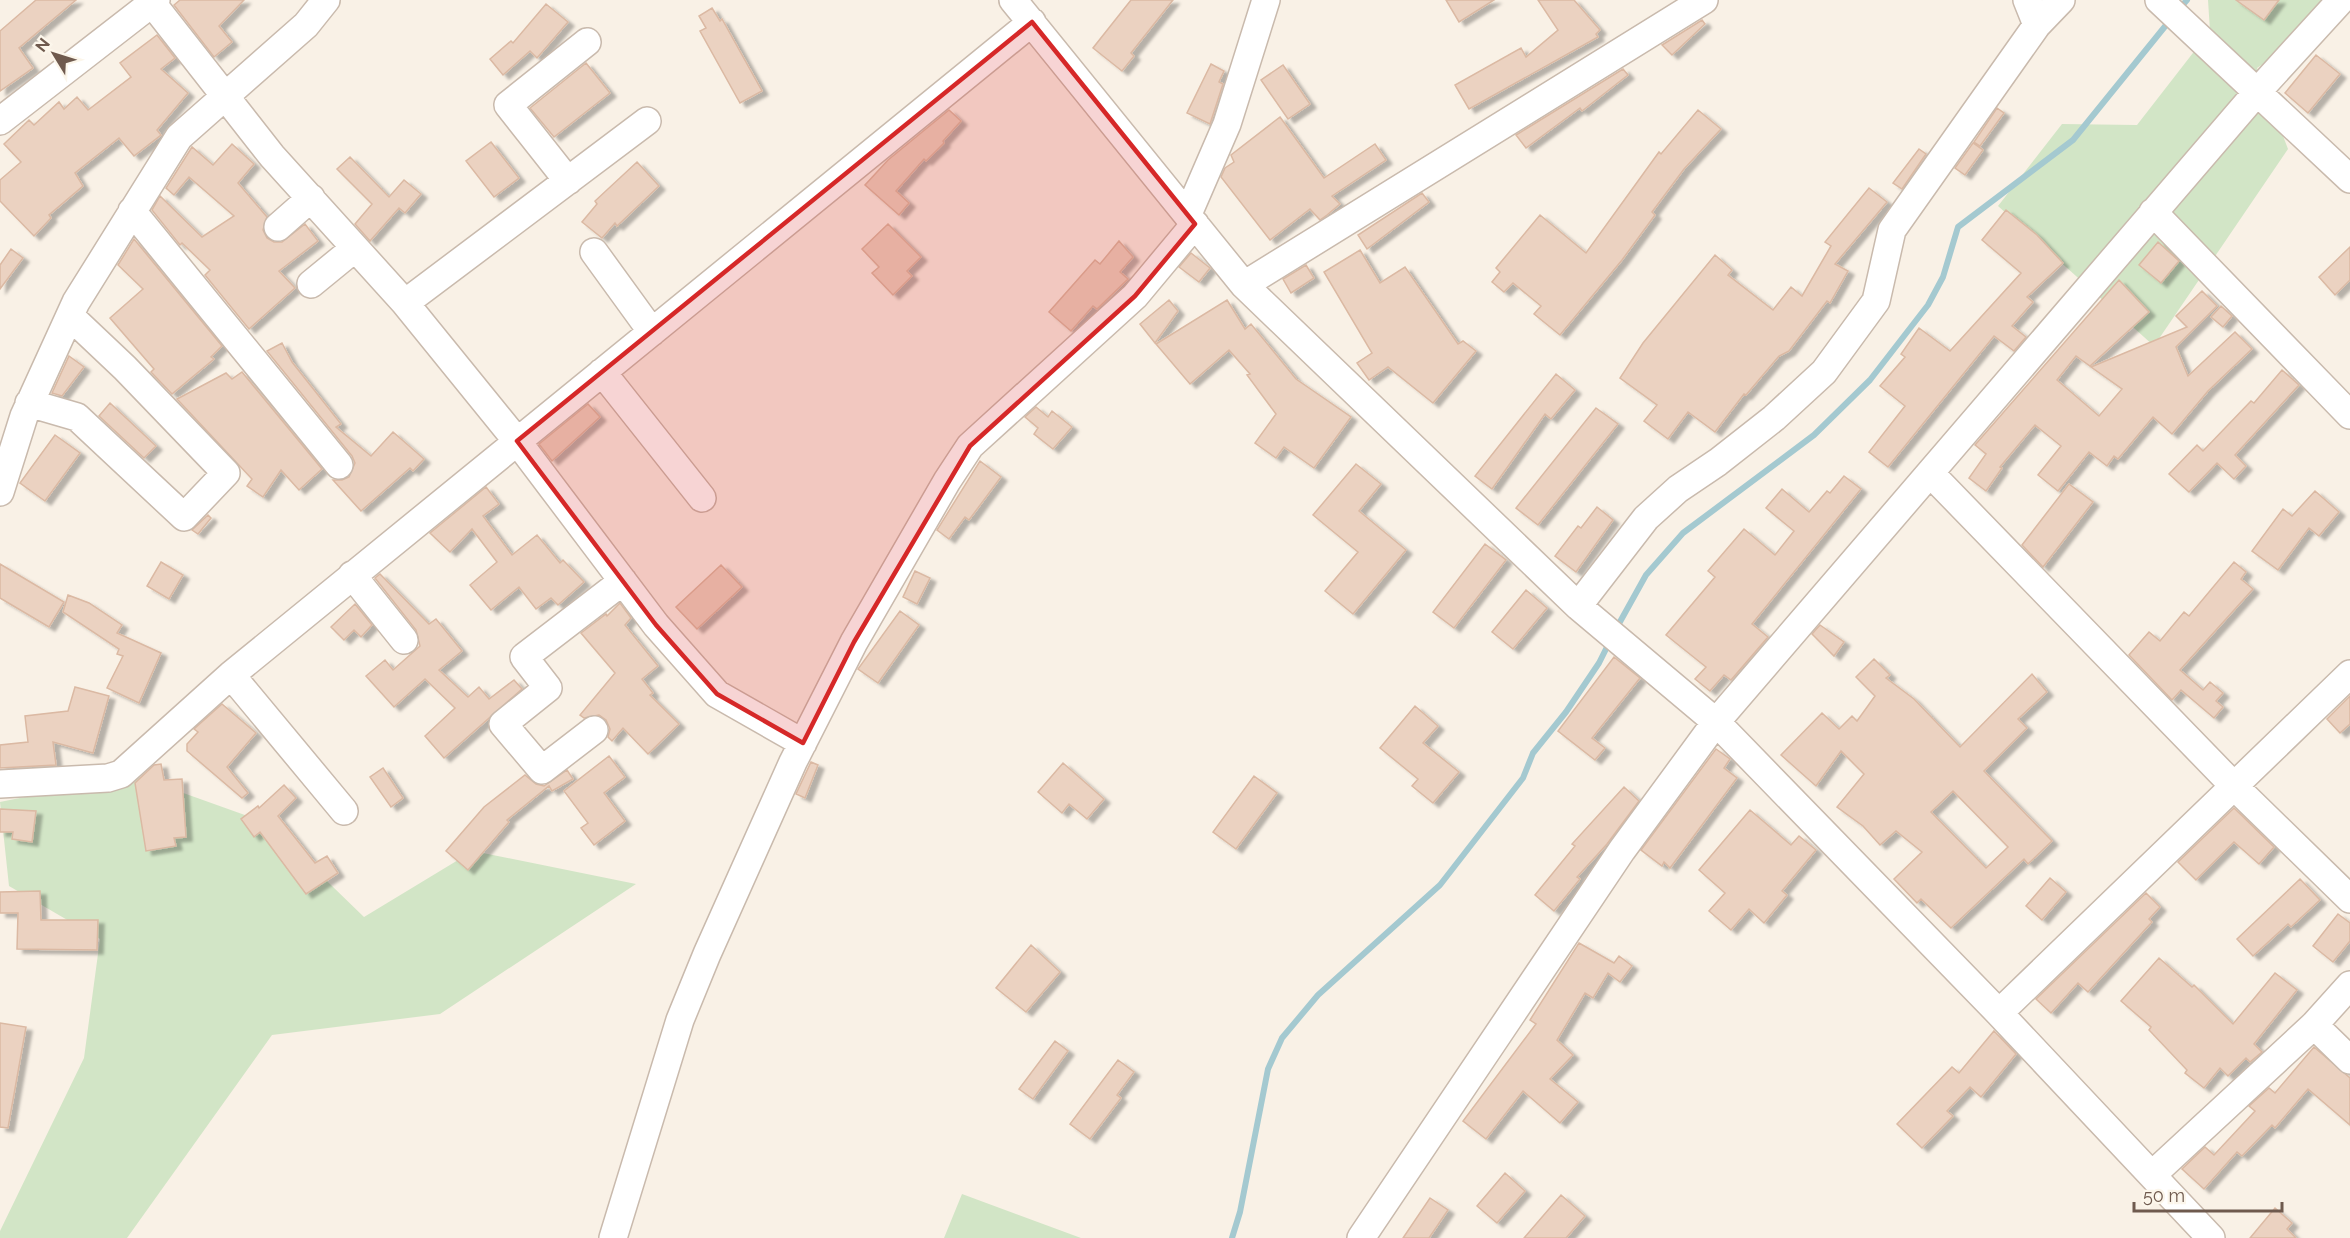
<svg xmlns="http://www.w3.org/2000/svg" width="2350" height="1238" font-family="Raleway,sans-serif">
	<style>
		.green { fill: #d2e5c6 }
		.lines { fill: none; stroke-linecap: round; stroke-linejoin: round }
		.stream { stroke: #a4c9d0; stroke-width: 6 }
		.building { fill: #ebd2c1; stroke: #dbb9a3; stroke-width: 1.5; fill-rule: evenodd; filter: url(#shadow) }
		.minor-casing { stroke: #c9baad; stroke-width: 30 }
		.minor { stroke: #fff; stroke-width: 27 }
		.marked { fill: #d62828; fill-opacity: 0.2; stroke: #d62828; stroke-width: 4.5; stroke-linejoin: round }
	</style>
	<defs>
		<filter id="shadow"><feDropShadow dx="6" dy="4" stdDeviation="1.5" flood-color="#0004"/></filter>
	</defs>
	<rect width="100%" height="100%" fill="#f9f1e6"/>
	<path class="green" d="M 2208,0 L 2350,0 L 2350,6 L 2257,68 L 2288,149 L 2154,346 L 1998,206 L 2062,124 L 2137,125 L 2210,31 Z
		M 133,775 L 267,823 L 364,917 L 473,851 L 636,884 L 440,1014 L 272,1035 L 127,1238 L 0,1238 L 0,1231 L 84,1058 L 100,939 L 9,886 L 0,802 Z
		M 962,1194 L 1081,1238 L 944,1238 Z"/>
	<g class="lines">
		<path class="stream" d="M 2179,9 L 2187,0
			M 1616,629 L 1646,575 L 1683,533 L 1814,435 L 1870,380 L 1928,305 L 1943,277 L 1958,227 L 2073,140 L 2171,19
			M 1232,1238 L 1240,1212 L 1268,1069 L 1282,1038 L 1318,995 L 1440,885 L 1523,778 L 1533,753 L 1566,712 L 1599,663 L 1610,641"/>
	</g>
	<path class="building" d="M 36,0 L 76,0 L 19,48 L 33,68 L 0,91 L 0,31 Z
		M 180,0 L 244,0 L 219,26 L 232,42 L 214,57 L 174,5 Z
		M 1131,0 L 1173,0 L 1131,53 L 1134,56 L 1122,71 L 1093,48 Z
		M 1446,0 L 1494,0 L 1459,22 Z
		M 1538,0 L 1574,0 L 1600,30 L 1596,34 L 1598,37 L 1469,109 L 1455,85 L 1521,48 L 1526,57 L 1558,30 Z
		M 2236,0 L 2279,0 L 2264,20 Z
		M 546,4 L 568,22 L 537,58 L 530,51 L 503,75 L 490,59 L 511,41 L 513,43 Z
		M 712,8 L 720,21 L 722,19 L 762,91 L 740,103 L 700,31 L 706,28 L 699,16 Z
		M 1702,20 L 1705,24 L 1672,55 L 1662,45 Z
		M 157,35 L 175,58 L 161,69 L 188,93 L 157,130 L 161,135 L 134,156 L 119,138 L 75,173 L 83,186 L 49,215 L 51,218 L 34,236 L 0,201 L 0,180 L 21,162 L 4,144 L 29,120 L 34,125 L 59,102 L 64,109 L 77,97 L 88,110 L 131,77 L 120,63 Z
		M 2316,55 L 2340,74 L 2308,113 L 2285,93 Z
		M 586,63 L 610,93 L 554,137 L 530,108 Z
		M 1211,64 L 1224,71 L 1219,82 L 1223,84 L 1210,124 L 1187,113 Z
		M 1283,65 L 1310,104 L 1288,119 L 1261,80 Z
		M 1623,69 L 1628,75 L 1582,111 L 1580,108 L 1526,148 L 1516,135 Z
		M 1997,108 L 2004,113 L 1980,146 L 1974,142 Z
		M 949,110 L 961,121 L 943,141 L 944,143 L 926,161 L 924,159 L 896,191 L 909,203 L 899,215 L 865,185 L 888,160 Z
		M 1698,110 L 1721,129 L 1684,169 L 1652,212 L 1655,215 L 1622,260 L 1560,335 L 1534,314 L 1541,306 L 1513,283 L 1504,292 L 1492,282 L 1500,272 L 1496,268 L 1540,215 L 1586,253 L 1659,152 L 1661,154 Z
		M 1280,117 L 1324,178 L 1375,144 L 1386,160 L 1332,196 L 1340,204 L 1327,215 L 1320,220 L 1310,209 L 1270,240 L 1221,177 L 1225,168 L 1234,162 L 1231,155 Z
		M 491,142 L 519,178 L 494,197 L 466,161 Z
		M 1973,143 L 1983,150 L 1965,175 L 1955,168 Z
		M 232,144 L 254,164 L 238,183 L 267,217 L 263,230 L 267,238 L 274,242 L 282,242 L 305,224 L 318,241 L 279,271 L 295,288 L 249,329 L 205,275 L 210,270 L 182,243 L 180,245 L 152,210 L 160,196 L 202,237 L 234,216 L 189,177 L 174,195 L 166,188 L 192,147 L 213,165 Z
		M 1919,149 L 1926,154 L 1902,189 L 1893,183 Z
		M 350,157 L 389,197 L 404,180 L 421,194 L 405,213 L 399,208 L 370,241 L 355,224 L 372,204 L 337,169 Z
		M 637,162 L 659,186 L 617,226 L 615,223 L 602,238 L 582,222 L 597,204 L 595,201 Z
		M 1869,188 L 1887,202 L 1835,264 L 1848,271 L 1830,303 L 1827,301 L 1789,351 L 1779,356 L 1746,395 L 1744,394 L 1715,432 L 1688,412 L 1668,439 L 1644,421 L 1657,405 L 1620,378 L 1643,343 L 1715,255 L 1732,270 L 1728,275 L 1773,310 L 1791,287 L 1802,296 L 1831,246 L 1825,242 Z
		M 1422,193 L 1429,202 L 1367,249 L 1358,235 Z
		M 2006,210 L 2037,235 L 2063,263 L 2027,297 L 2033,302 L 2012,326 L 2026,337 L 2014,351 L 1994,336 L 1888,467 L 1869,452 L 1905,406 L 1880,386 L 1905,357 L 1901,354 L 1919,328 L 1950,351 L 2021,273 L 1982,240 Z
		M 888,224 L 921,257 L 907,271 L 912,276 L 893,295 L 872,273 L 879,267 L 862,249 Z
		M 134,239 L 222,346 L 211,357 L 214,359 L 172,394 L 151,372 L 154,369 L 110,318 L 143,289 L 118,265 Z
		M 1119,241 L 1133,257 L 1120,272 L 1128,279 L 1097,309 L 1093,306 L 1071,331 L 1049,312 L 1095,260 L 1100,264 Z
		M 2158,242 L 2179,261 L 2161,283 L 2139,265 Z
		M 2350,247 L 2350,280 L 2335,295 L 2319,277 Z
		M 11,249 L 23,258 L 0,289 L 0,265 Z
		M 1360,250 L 1380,283 L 1405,267 L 1458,344 L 1463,341 L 1476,351 L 1433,403 L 1388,367 L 1369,380 L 1357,363 L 1372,353 L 1324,272 Z
		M 1191,253 L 1210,268 L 1199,282 L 1179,267 Z
		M 1306,265 L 1314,278 L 1291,293 L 1283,279 Z
		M 2119,280 L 2149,312 L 2090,366 L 2076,356 L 2057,380 L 2099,416 L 2122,389 L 2091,367 L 2187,327 L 2176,316 L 2202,291 L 2217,306 L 2176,347 L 2188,376 L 2235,332 L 2252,349 L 2208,391 L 2172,434 L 2153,417 L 2118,459 L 2114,456 L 2107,466 L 2089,452 L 2058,491 L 2038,475 L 2061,446 L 2035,425 L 2000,467 L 2002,468 L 1986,491 L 1969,478 L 1986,454 L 1975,445 Z
		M 1169,300 L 1178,311 L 1155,343 L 1140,324 Z
		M 1227,300 L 1245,329 L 1251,324 L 1296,379 L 1351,417 L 1314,468 L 1284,447 L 1276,458 L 1255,443 L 1276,414 L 1247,375 L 1250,374 L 1229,350 L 1190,384 L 1156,344 Z
		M 2221,306 L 2232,316 L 2223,327 L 2211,317 Z
		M 282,343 L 292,362 L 341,424 L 336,427 L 371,456 L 393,432 L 424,459 L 413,471 L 410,468 L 361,511 L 333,480 L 342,480 L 349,477 L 355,463 L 352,456 L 267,351 Z
		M 69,356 L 84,367 L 62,396 L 52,393 Z
		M 2282,370 L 2299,385 L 2235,455 L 2246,466 L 2234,479 L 2217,463 L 2189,492 L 2169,474 L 2197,445 L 2203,451 L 2251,401 L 2254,403 Z
		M 242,372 L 322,469 L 299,490 L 281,470 L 263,497 L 247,486 L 252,479 L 177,399 L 226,373 L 232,379 Z
		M 1556,374 L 1575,390 L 1551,419 L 1545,414 L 1492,489 L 1475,476 Z
		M 110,403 L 156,446 L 144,458 L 99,416 Z
		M 588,404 L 600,417 L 552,461 L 539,444 Z
		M 1036,407 L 1048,417 L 1052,411 L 1072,427 L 1053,449 L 1034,434 L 1038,428 L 1025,417 Z
		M 1596,408 L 1618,424 L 1538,525 L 1516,508 Z
		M 55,435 L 80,453 L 45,501 L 20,483 Z
		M 980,461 L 1001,477 L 969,520 L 965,517 L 949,539 L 937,530 Z
		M 1356,464 L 1381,484 L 1359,511 L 1406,550 L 1353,614 L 1325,591 L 1358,552 L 1313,515 Z
		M 1844,476 L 1861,489 L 1752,624 L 1768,637 L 1731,680 L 1724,675 L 1710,691 L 1695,679 L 1706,667 L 1666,635 L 1715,577 L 1708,571 L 1744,529 L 1775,555 L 1794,531 L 1766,508 L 1782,489 L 1809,512 L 1827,491 L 1830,493 Z
		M 2069,484 L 2093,502 L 2043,567 L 2022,545 Z
		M 486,487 L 499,504 L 483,516 L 512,555 L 537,535 L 560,563 L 563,560 L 584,582 L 558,605 L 551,598 L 536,609 L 519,587 L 491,610 L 470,585 L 497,562 L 472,529 L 450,552 L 430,533 Z
		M 2315,491 L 2339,512 L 2319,536 L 2309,528 L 2278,570 L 2252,551 L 2283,509 L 2292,516 Z
		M 1597,507 L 1613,520 L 1576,572 L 1555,556 L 1578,526 L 1581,528 Z
		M 208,515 L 211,518 L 198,534 L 192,530 Z
		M 1485,544 L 1506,560 L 1454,628 L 1433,612 Z
		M 161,562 L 183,575 L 169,599 L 147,586 Z
		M 2234,562 L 2246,572 L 2241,579 L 2253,589 L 2180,670 L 2203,690 L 2210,682 L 2223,693 L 2216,701 L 2223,707 L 2214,718 L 2181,690 L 2172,700 L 2129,655 L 2149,632 L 2160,641 L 2184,612 L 2189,616 Z
		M 0,564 L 64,602 L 49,627 L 0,598 Z
		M 721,565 L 742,587 L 697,629 L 676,607 Z
		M 915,571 L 930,578 L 917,604 L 903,597 Z
		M 380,574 L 429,624 L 436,619 L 462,651 L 439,670 L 468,697 L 479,687 L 489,699 L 514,680 L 522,689 L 444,758 L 425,736 L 455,708 L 425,679 L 394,707 L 366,676 L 385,660 L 393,670 L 420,646 L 416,630 L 375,578 Z
		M 1526,590 L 1547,608 L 1513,649 L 1492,632 Z
		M 68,595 L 89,603 L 122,625 L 117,633 L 161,653 L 139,703 L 107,688 L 123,656 L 117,654 L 119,649 L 63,612 Z
		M 620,603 L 631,618 L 625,625 L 658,666 L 642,679 L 653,693 L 650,695 L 679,724 L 648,754 L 623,728 L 612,741 L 608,737 L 610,729 L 606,720 L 599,715 L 584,718 L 580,715 L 615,673 L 581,633 L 606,614 L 607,616 Z
		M 355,604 L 372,625 L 361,637 L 354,630 L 344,640 L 331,627 Z
		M 900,611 L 919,625 L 878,683 L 858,669 Z
		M 1820,625 L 1844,642 L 1834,656 L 1812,634 Z
		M 1614,657 L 1640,678 L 1592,738 L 1605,748 L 1595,760 L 1558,731 Z
		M 1874,659 L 1890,675 L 1886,678 L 1914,699 L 1960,747 L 2032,674 L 2047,692 L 2018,719 L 2027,728 L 1984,771 L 2052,841 L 2028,864 L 2024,859 L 1951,928 L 1921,899 L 1917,903 L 1894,879 L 1922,852 L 1896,831 L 1880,845 L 1863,826 L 1837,807 L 1864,774 L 1841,751 L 1816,786 L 1781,755 L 1822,713 L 1839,729 L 1852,716 L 1857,721 L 1875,696 L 1856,677 ZM 1953,791 L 2008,847 L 1986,868 L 1931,812 Z
		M 75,687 L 109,696 L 93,753 L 53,742 L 56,765 L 0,768 L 0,745 L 28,742 L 25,716 L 68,711 Z
		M 2350,696 L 2350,724 L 2340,733 L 2327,719 Z
		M 222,704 L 256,733 L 227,767 L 248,793 L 242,798 L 187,751 L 187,744 L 198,732 L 194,729 Z
		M 1415,706 L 1438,726 L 1423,743 L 1459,772 L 1433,803 L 1412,786 L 1418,779 L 1380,748 Z
		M 1716,749 L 1730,759 L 1724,768 L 1737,778 L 1670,868 L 1664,862 L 1662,866 L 1641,850 Z
		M 609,756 L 625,777 L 604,793 L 625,821 L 594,845 L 581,828 L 588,823 L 564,791 Z
		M 811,762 L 818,765 L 805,798 L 796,794 Z
		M 1063,763 L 1104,799 L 1087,819 L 1069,804 L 1062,813 L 1038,792 Z
		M 161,764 L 164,780 L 182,779 L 186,837 L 174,838 L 176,846 L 146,851 L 135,783 L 154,765 Z
		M 383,768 L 403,798 L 391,807 L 370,777 Z
		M 567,770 L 573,779 L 552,791 L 549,786 L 507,820 L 509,822 L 468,870 L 446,851 L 484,807 L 525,775 L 536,784 L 544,786 Z
		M 1254,776 L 1277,793 L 1236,849 L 1213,832 Z
		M 284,785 L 296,798 L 278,816 L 315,863 L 327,856 L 338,873 L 306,894 L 260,832 L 254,837 L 241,819 L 258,806 L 259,808 Z
		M 1624,787 L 1639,801 L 1607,844 L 1577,877 L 1580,879 L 1554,911 L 1535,895 L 1575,846 L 1572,844 Z
		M 2234,808 L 2274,847 L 2259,864 L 2234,842 L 2196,880 L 2178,862 Z
		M 0,809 L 36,811 L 32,842 L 12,839 L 13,832 L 0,832 Z
		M 1750,810 L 1791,845 L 1799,836 L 1816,850 L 1782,891 L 1787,895 L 1764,923 L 1749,909 L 1731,930 L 1709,911 L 1725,893 L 1699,870 Z
		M 2050,878 L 2066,892 L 2042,920 L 2026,906 Z
		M 2300,879 L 2320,900 L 2291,927 L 2288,924 L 2253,956 L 2237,939 Z
		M 40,891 L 41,920 L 98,920 L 97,950 L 17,949 L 18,913 L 0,913 L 0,892 Z
		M 2146,893 L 2160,907 L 2149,919 L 2152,922 L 2088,992 L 2078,983 L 2051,1013 L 2036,999 Z
		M 2338,914 L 2350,923 L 2350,941 L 2333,962 L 2313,946 Z
		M 1579,943 L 1614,963 L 1619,956 L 1632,966 L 1620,982 L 1608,973 L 1593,998 L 1585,993 L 1557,1040 L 1573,1055 L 1550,1079 L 1578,1102 L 1560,1123 L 1523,1091 L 1486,1139 L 1463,1121 L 1536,1024 L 1530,1020 Z
		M 1031,945 L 1060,972 L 1026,1012 L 996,988 Z
		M 2159,958 L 2192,987 L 2194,985 L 2233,1024 L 2275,973 L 2297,990 L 2254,1044 L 2262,1052 L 2250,1062 L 2246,1058 L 2228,1076 L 2220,1068 L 2204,1088 L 2185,1073 L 2187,1070 L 2149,1030 L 2151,1027 L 2121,1001 Z
		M 0,1023 L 26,1027 L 8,1128 L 0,1127 Z
		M 1994,1031 L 2016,1054 L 1981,1097 L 1970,1087 L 1947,1111 L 1953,1116 L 1922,1148 L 1897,1124 L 1952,1067 L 1959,1073 Z
		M 1055,1041 L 1068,1051 L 1033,1099 L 1019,1089 Z
		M 2314,1047 L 2350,1078 L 2350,1125 L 2308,1089 L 2275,1128 L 2272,1125 L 2242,1156 L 2237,1152 L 2204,1189 L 2182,1169 L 2205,1147 L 2214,1155 L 2255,1111 L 2249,1106 L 2269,1088 L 2275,1093 Z
		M 1118,1060 L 1134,1072 L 1117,1095 L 1121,1098 L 1090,1139 L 1070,1124 Z
		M 1505,1173 L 1525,1191 L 1497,1223 L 1477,1206 Z
		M 1561,1195 L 1585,1216 L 1566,1238 L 1524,1238 Z
		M 1430,1198 L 1448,1210 L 1429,1238 L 1403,1238 Z
		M 2275,1208 L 2292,1223 L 2287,1229 L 2296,1238 L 2250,1238 Z"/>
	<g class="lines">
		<g class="minor-casing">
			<path id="minor" d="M 1013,0 L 1244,285 L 1578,606 L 1716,722 L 1999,1013 L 2211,1238
				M 2027,0 L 2037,25
				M 2159,0 L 2350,179
				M 152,3 L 272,156 L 405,303 L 517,441 L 656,625 L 717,694 L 803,743
				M 0,121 L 156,0
				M 568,181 L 508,105 L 587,42
				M 132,211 L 339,465
				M 2153,212 L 2350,415
				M 1188,214 L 1227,124 L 1266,0
				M 278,227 L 311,198
				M 594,252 L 652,332
				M 311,284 L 355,248
				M 1244,285 L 1704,0
				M 405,303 L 647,121
				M 602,372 L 702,498
				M 29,403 L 77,417 L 184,517 L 226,473 L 125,368 L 70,316
				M 1931,474 L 2234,786 L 2350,899
				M 0,492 L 24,416 L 76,302 L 179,137 L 306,25 L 326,0
				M 352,575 L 404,640
				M 1578,606 L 1646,518 L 1678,489 L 1718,462 L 1774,418 L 1824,372 L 1876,301 L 1892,230 L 2037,25 L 2061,0
				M 231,675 L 344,811
				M 594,730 L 542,770 L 503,724 L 548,688 L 524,657 L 623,581
				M 0,784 L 108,778 L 121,774 L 231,675 L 1032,22
				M 1999,1013 L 2350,674
				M 2314,1025 L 2350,1060
				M 2152,1175 L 2314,1025 L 2350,985
				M 613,1238 L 680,1020 L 707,954 L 793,762 L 854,642 L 947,481 L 970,446 L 1135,296 L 1195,224
				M 1361,1238 L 1622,850 L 1716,722 L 2258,91 L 2341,0"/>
		</g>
		<use href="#minor" class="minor"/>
	</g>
	<path class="marked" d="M 1032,22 L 1195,224 L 1135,296 L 970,446 L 854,642 L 803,743 L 717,694 L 656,625 L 517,441 Z"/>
	<g transform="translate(54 54) rotate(308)" stroke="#fcf6eb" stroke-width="4.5" paint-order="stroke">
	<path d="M0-4.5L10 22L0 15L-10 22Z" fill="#6f5a4e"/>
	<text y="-9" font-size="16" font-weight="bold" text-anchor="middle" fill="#6f5a4e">N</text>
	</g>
	<path d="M2134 1202v9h148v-9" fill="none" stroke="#6f5a4e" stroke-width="3"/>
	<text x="2143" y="1202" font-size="18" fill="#6f5a4e" stroke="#fcf6eb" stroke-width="4.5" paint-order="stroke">50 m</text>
</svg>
